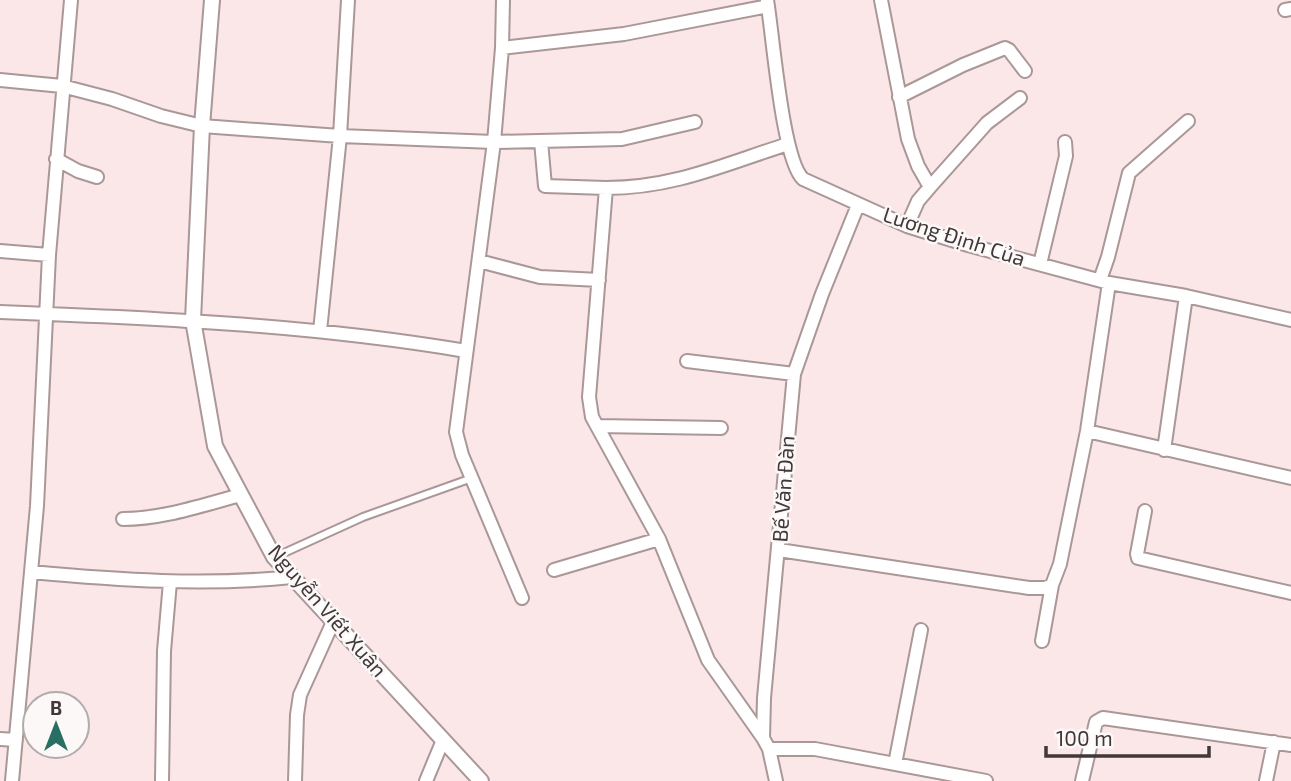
<svg xmlns="http://www.w3.org/2000/svg" width="1291" height="781" font-family="'Exo 2',sans-serif">
	<style>
		.lines { fill: none; stroke-linecap: round; stroke-linejoin: round }
		.service-casing { stroke: #aa9798; stroke-width: 10 }
		.minor-casing { stroke: #aa9798; stroke-width: 16 }
		.tertiary-casing { stroke: #aa9798; stroke-width: 18 }
		.service { stroke: #fff; stroke-width: 6 }
		.minor { stroke: #fff; stroke-width: 12 }
		.tertiary { stroke: #fff; stroke-width: 14 }
		.labels { text-anchor: middle; stroke-width: 5; stroke-linejoin: round; paint-order: stroke }
		.street-label { font-size: 21px; fill: #403839; stroke: #fcf8f8 }
	</style>
	<rect width="100%" height="100%" fill="#fbe6e8"/>
	<g class="lines">
		<g class="service-casing">
			<path id="service" d="M 275,557 L 363,517 L 472,478"/>
		</g>
		<g class="minor-casing">
			<path id="minor" d="M 503,0 L 502,48 L 494,142 L 456,432 L 462,455 L 522,598
				M 767,0 C 773,35 782,159 803,179 L 907,226 L 968,245 L 1109,283 L 1186,296 L 1291,320
				M 881,0 L 908,139 L 918,166 L 930,187 L 918,201 L 907,226
				M 1285,10 L 1291,9
				M 502,48 L 624,34 L 768,6
				M 0,80 L 62,86 L 112,99 L 161,116 L 202,126 L 340,136 L 494,142 L 622,139 L 695,122
				M 899,97 L 963,65 L 1005,48 L 1009,50 L 1025,71
				M 541,141 L 545,186 L 606,188
				M 56,159 L 78,171 L 97,177
				M 930,187 L 987,123 L 1020,98
				M 0,251 L 49,255
				M 479,261 L 540,277 L 599,280
				M 1040,264 L 1066,156 L 1065,142
				M 1100,280 L 1108,257 L 1129,173 L 1188,121
				M 0,312 C 156,318 312,325 466,351
				M 320,331 L 340,136 L 348,0
				M 687,361 L 794,374
				M 597,426 L 721,428
				M 1087,431 L 1291,478
				M 1164,450 L 1186,296
				M 1145,511 L 1137,554 L 1138,558 L 1291,593
				M 123,519 C 163,519 202,505 241,495
				M 779,550 L 1029,588 L 1045,588 L 1052,585 L 1060,564 L 1087,431 L 1109,283
				M 554,570 L 659,539
				M 31,572 C 118,580 205,586 292,577
				M 1042,641 L 1052,585
				M 763,738 L 708,660 L 659,539 L 592,417 L 589,397 L 606,188 C 674,188 725,164 788,144
				M 0,739 L 16,740
				M 769,749 L 815,749 L 986,781
				M 895,764 L 921,630
				M 12,781 L 37,506 L 49,255 L 71,0
				M 162,781 L 164,651 L 170,582
				M 295,781 L 297,715 L 300,695 L 333,622
				M 426,781 L 443,740
				M 776,781 L 769,749 L 763,738 L 764,698 L 794,374 L 822,294 L 858,205
				M 1082,781 L 1096,722 L 1103,718 L 1291,745
				M 1266,781 L 1274,742"/>
		</g>
		<g class="tertiary-casing">
			<path id="tertiary" d="M 212,0 L 202,126 L 193,320 L 215,446 L 274,557 L 481,781"/>
		</g>
		<use href="#service" class="service"/>
		<use href="#minor" class="minor"/>
		<use href="#tertiary" class="tertiary"/>
	</g>
	<g class="labels">
		<g class="street-label">
			<text transform="translate(954 237) rotate(18)" y="7">Lương Định Của</text>
			<text transform="translate(784 489) rotate(-86)" y="7">Bế Văn Đàn</text>
			<text transform="translate(327 611) rotate(49)" y="7">Nguyễn Viết Xuân</text>
		</g>
	</g>
	<g transform="translate(56 725)"><circle r="33" fill="#fcf8f8" stroke="#b1abac" stroke-width="2"/>
	<path d="M0-5L12 26L0 18L-12 26Z" fill="#286e63"/>
	<text y="-10" font-size="19" font-weight="bold" text-anchor="middle" fill="#403839">B</text>
	</g>
	<path d="M1046 746v10h163v-10" fill="none" stroke="#403839" stroke-width="3.5"/>
	<text x="1056" y="746" font-size="21" fill="#403839" stroke="#fcf8f8" stroke-width="5" paint-order="stroke">100 m</text>
</svg>
